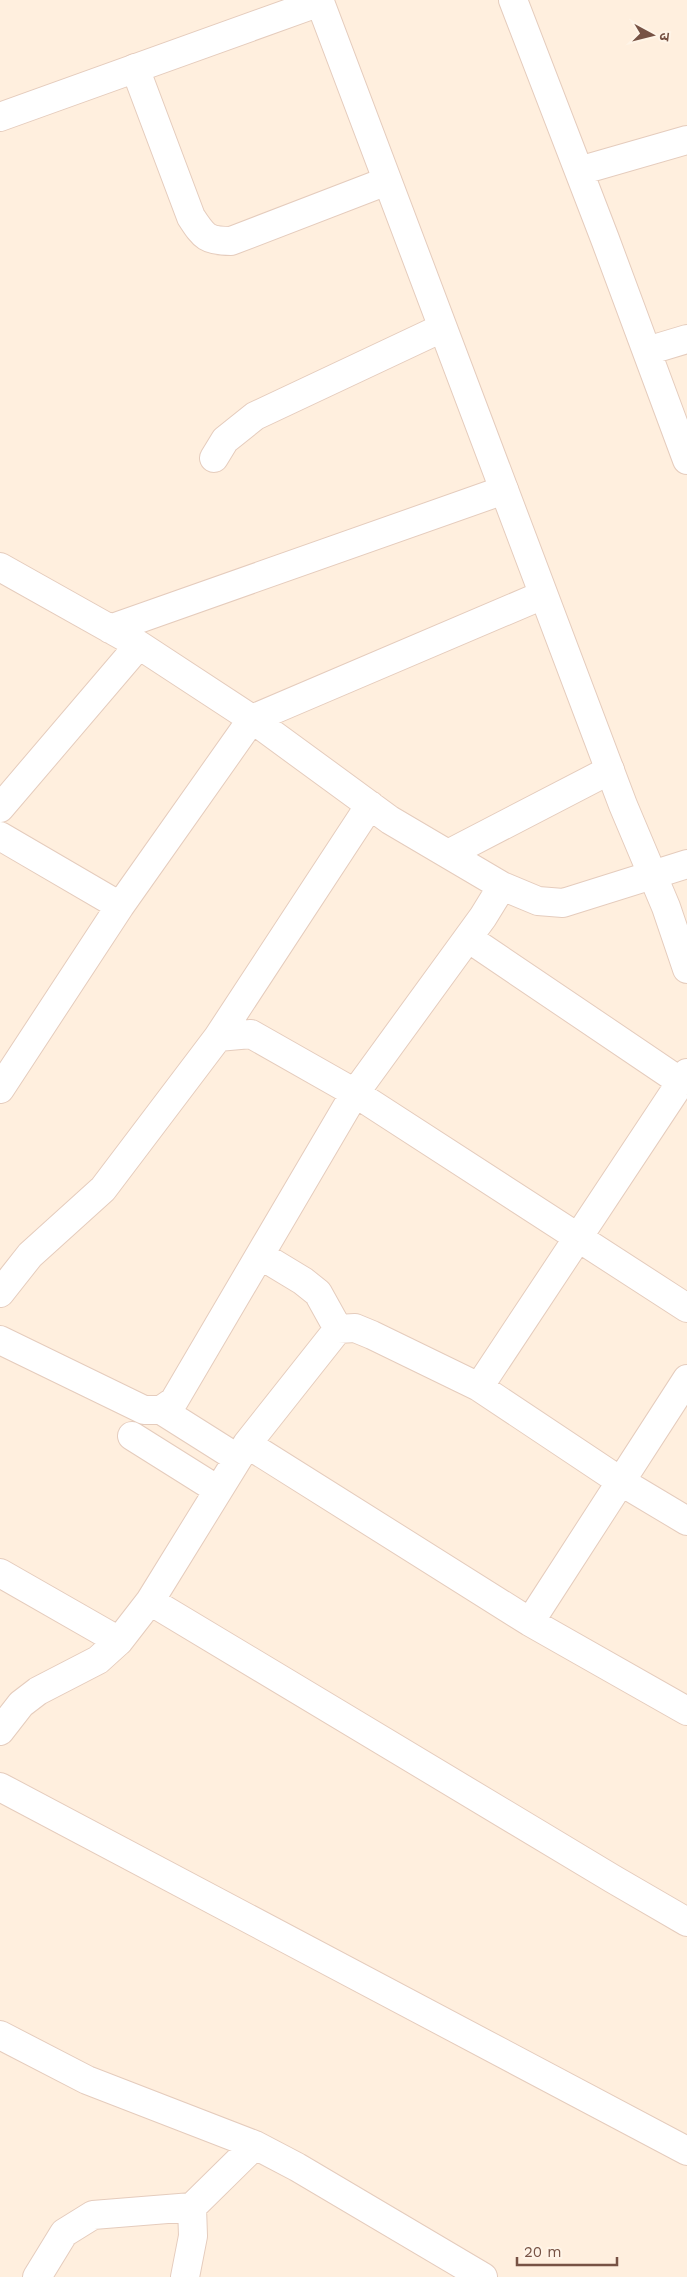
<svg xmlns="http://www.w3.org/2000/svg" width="687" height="2277" font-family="'Work Sans','Noto Sans Devanagari',sans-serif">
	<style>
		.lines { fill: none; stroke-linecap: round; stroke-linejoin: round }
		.minor-casing { stroke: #e5ccbd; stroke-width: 30 }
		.tertiary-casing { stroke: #e5ccbd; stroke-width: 30 }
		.minor { stroke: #fff; stroke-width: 28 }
		.tertiary { stroke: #fff; stroke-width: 28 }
	</style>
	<rect width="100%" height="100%" fill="#ffefde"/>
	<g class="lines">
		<g class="minor-casing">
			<path id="minor" d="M 513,0 L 605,239 L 687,460
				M 135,68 L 191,217 C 204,237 207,241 231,241 L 387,181
				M 579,171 L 687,140
				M 647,351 L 687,339
				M 214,458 L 225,440 L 255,416 L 442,328
				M 0,567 L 139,645 L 0,808
				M 110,629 L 504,490
				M 0,836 L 120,906 L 0,1089
				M 448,854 L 610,770
				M 502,886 L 538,901 L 563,903 L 687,864
				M 120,906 L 252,719 L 543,595
				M 468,938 L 681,1082
				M 218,1037 L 370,805
				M 687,1073 L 479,1387 L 372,1335 L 355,1328 L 338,1329 L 247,1444 L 150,1601 L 613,1879 L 687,1922
				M 260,1255 L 303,1281 L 318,1293 L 338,1329
				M 0,1293 L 30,1255 L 103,1189 L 218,1037 L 251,1034 L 355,1093 L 687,1308
				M 0,1340 L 144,1410 L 161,1410 L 174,1401 L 355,1093 L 483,917 L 502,886 L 390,820 L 252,719 L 139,645
				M 687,1379 L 530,1622 L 687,1711
				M 479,1387 L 620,1481 L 687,1521
				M 161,1410 L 237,1458
				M 132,1436 L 218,1490
				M 247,1444 L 530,1622
				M 0,1573 L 119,1641
				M 0,1731 L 21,1704 L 38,1691 L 98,1660 L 119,1641 L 150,1601
				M 0,1787 L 687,2151
				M 0,2035 L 87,2080 L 255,2145 L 297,2167 L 483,2277
				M 37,2277 L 64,2233 L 93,2215 L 192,2207
				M 185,2277 L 193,2236 L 192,2207 L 255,2145"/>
		</g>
		<g class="tertiary-casing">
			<path id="tertiary" d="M 0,117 L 320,2 L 623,805 L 666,907 L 687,969"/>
		</g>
		<use href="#minor" class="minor"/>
		<use href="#tertiary" class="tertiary"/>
	</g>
	<g transform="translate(652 35) rotate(97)" stroke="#fff4e7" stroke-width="4" paint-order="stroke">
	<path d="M0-4L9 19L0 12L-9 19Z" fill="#775244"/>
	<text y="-8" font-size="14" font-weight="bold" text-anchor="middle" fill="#775244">उ</text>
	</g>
	<path d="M517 2257v8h100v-8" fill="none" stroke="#775244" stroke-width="2.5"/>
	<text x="524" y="2257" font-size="15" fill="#775244" stroke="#fff4e7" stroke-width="4" paint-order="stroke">20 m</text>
</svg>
